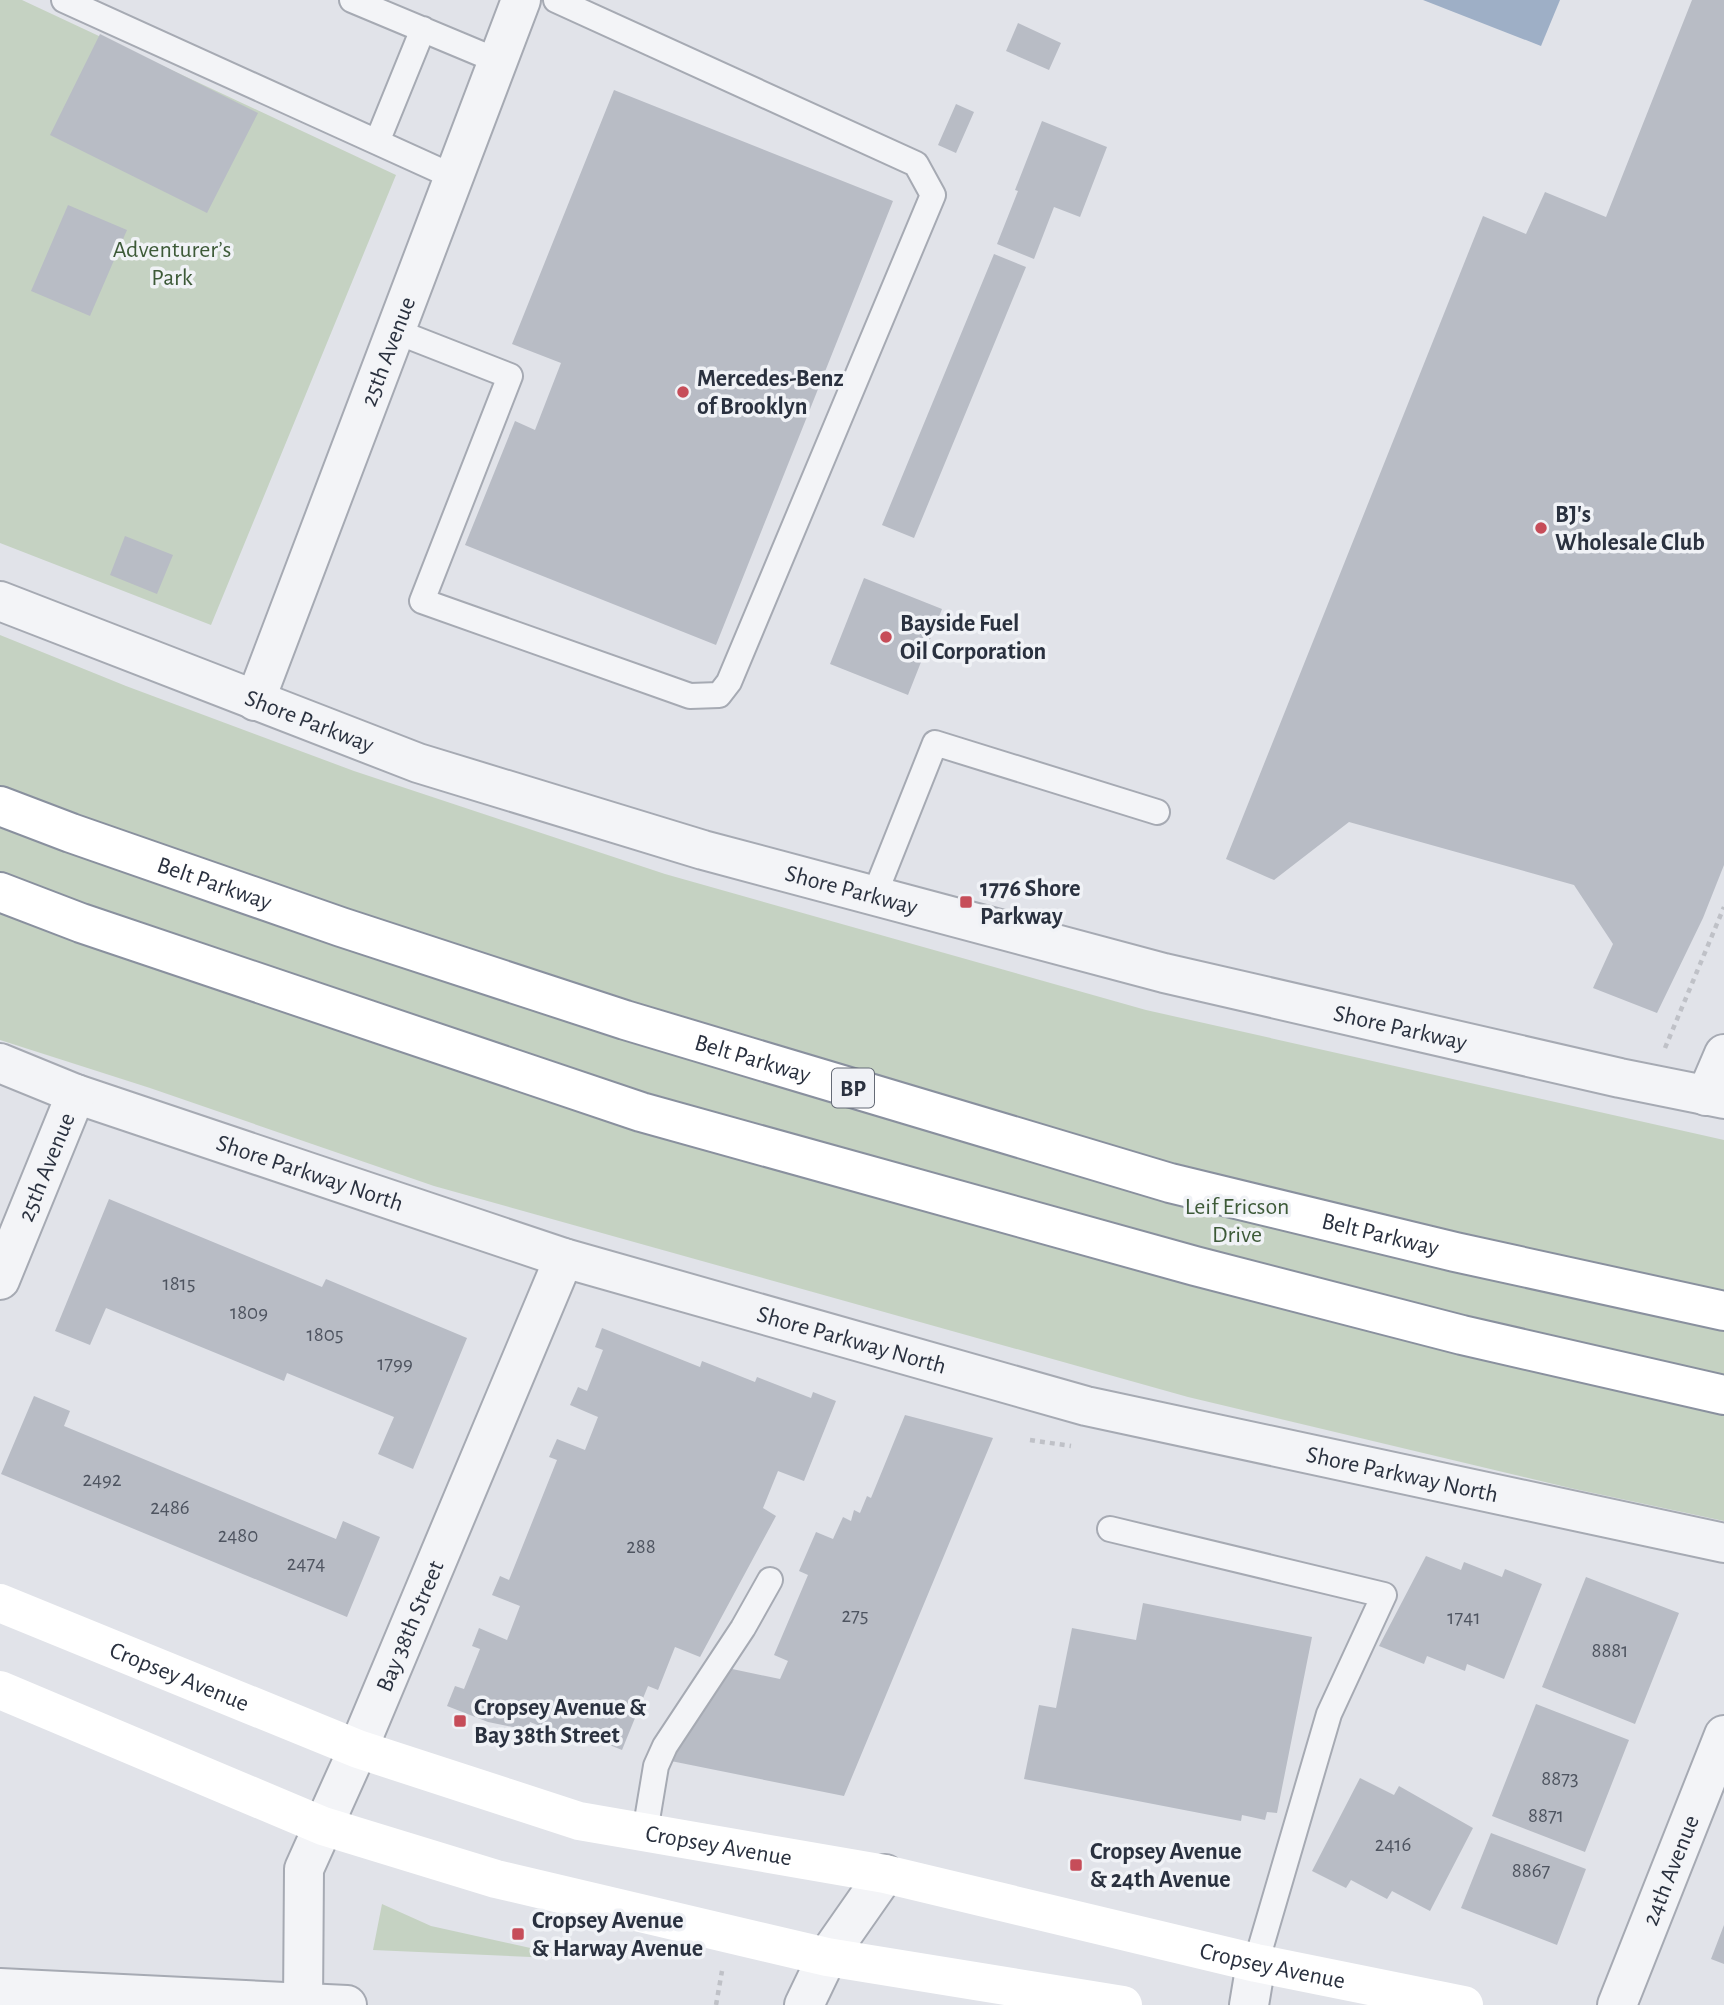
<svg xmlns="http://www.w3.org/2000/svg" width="1724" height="2005" font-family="'Alegreya Sans',sans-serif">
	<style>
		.green { fill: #c5d2c2 }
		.water { fill: #9eafc6 }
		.building { fill: #b8bcc5 }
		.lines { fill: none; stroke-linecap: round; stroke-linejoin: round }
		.lane-casing { stroke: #a6aab3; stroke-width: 28 }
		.street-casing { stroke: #a6aab3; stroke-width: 42 }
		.highway-casing { stroke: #89909e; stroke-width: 42 }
		.path { stroke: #bfc1c7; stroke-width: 4.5; stroke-dasharray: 5 5; stroke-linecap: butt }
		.lane { stroke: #f3f4f7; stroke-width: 24 }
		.street { stroke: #f3f4f7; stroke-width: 38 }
		.secondary { stroke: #fff; stroke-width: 38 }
		.highway { stroke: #fff; stroke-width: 38 }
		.poi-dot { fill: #c64d59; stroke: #f0f2f6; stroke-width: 2.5 }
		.labels { text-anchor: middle; stroke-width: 7; stroke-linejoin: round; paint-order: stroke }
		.number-label { font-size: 21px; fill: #4e5460 }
		.shield { fill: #f0f2f6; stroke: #656b76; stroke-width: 2 }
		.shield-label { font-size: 23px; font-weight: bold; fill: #2a313f }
		.park-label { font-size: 24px; fill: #3d5a38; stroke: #f0f2f6 }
		.street-label { font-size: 24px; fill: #2a313f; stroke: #f0f2f6 }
		.poi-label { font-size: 24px; font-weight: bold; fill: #2a313f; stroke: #f0f2f6; text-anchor: start }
	</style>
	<rect width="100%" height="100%" fill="#e1e3e9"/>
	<path class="green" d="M 0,0 L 22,0 L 396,175 L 211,625 L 0,543 Z
		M 0,635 L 126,686 L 354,771 L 665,874 L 1146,1010 L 1724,1140 L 1724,1521 L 1570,1488 L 1188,1397 L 434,1186 L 150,1088 L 0,1040 Z
		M 382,1904 L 431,1926 L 553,1953 L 553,1958 L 373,1950 Z"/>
	<path class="water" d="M 1423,0 L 1560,0 L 1541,46 Z"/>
	<path class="building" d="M 1692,0 L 1724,0 L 1724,865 L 1703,918 L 1657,1013 L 1593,988 L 1613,944 L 1574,885 L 1349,822 L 1274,880 L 1226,859 L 1483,216 L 1526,234 L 1545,192 L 1606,217 Z
		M 1018,23 L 1061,43 L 1049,70 L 1006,51 Z
		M 100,34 L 258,113 L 207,213 L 50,135 Z
		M 614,90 L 893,201 L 716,645 L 465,545 L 515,421 L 535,430 L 561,363 L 512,344 Z
		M 956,104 L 974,112 L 956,153 L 938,145 Z
		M 1042,121 L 1107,147 L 1080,217 L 1054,207 L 1034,259 L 997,244 L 1018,191 L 1015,190 Z
		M 68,205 L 127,230 L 90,316 L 31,291 Z
		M 994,254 L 1026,267 L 914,538 L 882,525 Z
		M 125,536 L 173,555 L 157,594 L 110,575 Z
		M 864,578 L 942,609 L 908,695 L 830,664 Z
		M 109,1199 L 322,1287 L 326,1279 L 467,1338 L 413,1469 L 378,1454 L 394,1417 L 287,1373 L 284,1381 L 106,1308 L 90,1345 L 55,1331 Z
		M 602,1328 L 700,1367 L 702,1361 L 755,1382 L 757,1377 L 811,1398 L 813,1392 L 836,1401 L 804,1481 L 778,1471 L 763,1508 L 776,1516 L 700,1657 L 675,1647 L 658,1690 L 648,1686 L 622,1750 L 592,1738 L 593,1735 L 574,1727 L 570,1738 L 530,1722 L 527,1730 L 488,1722 L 447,1706 L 455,1686 L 464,1689 L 480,1649 L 472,1646 L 479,1628 L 507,1640 L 520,1606 L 492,1595 L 500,1576 L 509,1580 L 557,1460 L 549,1457 L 557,1439 L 585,1450 L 598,1417 L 570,1405 L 578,1387 L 587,1391 L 603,1350 L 595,1347 Z
		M 34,1396 L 70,1411 L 64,1426 L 336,1539 L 343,1521 L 380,1537 L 347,1617 L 1,1474 Z
		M 905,1415 L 993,1438 L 844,1796 L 661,1759 L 718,1666 L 780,1679 L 788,1661 L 774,1655 L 808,1575 L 799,1571 L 816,1532 L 833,1539 L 843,1517 L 851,1521 L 854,1510 L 860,1513 L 867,1496 L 871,1498 Z
		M 1426,1556 L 1461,1570 L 1464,1562 L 1502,1577 L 1505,1569 L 1542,1584 L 1504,1679 L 1467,1664 L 1465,1671 L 1427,1656 L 1424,1664 L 1379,1646 Z
		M 1586,1577 L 1679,1613 L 1635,1724 L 1542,1687 Z
		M 1143,1603 L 1312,1637 L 1277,1813 L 1267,1812 L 1265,1820 L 1242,1815 L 1241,1821 L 1024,1779 L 1039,1705 L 1056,1708 L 1072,1628 L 1136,1640 Z
		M 1536,1704 L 1629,1740 L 1585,1852 L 1492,1816 Z
		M 1360,1778 L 1394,1795 L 1399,1786 L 1473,1828 L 1430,1911 L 1392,1891 L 1387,1899 L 1351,1880 L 1346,1888 L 1312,1871 Z
		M 1491,1833 L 1586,1869 L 1557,1945 L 1461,1908 Z
		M 1724,1925 L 1724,1964 L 1711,1959 Z"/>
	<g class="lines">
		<g class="lane-casing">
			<path id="lane" d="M 64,0 L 454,177
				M 352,0 L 498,61
				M 377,142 L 423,29
				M 395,331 L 510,376 L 422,601 L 690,696 L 719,695 L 729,682 L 933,195 L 916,164 L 556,0
				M 874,896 L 935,743 L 1157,812
				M 1110,1529 L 1384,1595 L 1329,1714 L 1256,1963
				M 645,1832 L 656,1766 L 665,1746 L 743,1628 L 770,1580"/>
		</g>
		<g class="street-casing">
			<g id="street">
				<path id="s1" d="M 0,601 L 418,763 L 703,850 L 1164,973 L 1620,1078 L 1724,1099"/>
				<path id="s2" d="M 255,701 L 521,0"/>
				<path id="s3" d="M 0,1063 L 76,1094 L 564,1258 L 1086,1406 L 1724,1543"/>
				<path d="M 1706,1096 L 1724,1054"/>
				<path id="s4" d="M 0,1280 L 76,1094"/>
				<path d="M 0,1988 L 347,2005"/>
				<path id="s5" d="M 303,2005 L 304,1869 L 358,1749 L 564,1258"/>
				<path d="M 804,2005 L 827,1957 L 885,1874"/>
				<path d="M 1249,2005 L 1256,1963"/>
				<path id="s6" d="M 1617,2005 L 1724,1735"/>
			</g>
		</g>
		<g class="highway-casing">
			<g id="highway">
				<path id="s8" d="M 0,806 L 71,833 L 341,927 L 625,1020 L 1170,1183 L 1455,1252 L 1724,1311"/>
				<path d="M 0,892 L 81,923 L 641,1112 L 1195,1266 L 1462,1335 L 1724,1395"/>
			</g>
		</g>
		<path class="path" d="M 1665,1048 L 1724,907
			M 1030,1440 L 1071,1446
			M 716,2005 L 722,1971"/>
		<use href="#lane" class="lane"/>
		<use href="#street" class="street"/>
		<g class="secondary">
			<path id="s7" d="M 0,1603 L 358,1749 L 579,1821 L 885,1874 L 1256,1963 L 1464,2005"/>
			<path d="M 0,1690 L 323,1826 L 496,1879 L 827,1957 L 1123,2005"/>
		</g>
		<use href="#highway" class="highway"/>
	</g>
	<g class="poi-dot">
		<circle cx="683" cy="392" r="7"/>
		<circle cx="1541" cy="528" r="7"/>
		<circle cx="886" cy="637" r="7"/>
		<rect x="959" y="895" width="14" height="14" rx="3.5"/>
		<rect x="453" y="1714" width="14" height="14" rx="3.5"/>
		<rect x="1069" y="1858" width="14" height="14" rx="3.5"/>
		<rect x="511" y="1927" width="14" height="14" rx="3.5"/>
	</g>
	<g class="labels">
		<g class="number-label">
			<text x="179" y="1290">1815</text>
			<text x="249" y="1319">1809</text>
			<text x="325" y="1341">1805</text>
			<text x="395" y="1370">1799</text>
			<text x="102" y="1486">2492</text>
			<text x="170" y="1514">2486</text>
			<text x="238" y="1542">2480</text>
			<text x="641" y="1553">288</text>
			<text x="306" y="1570">2474</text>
			<text x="855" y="1622">275</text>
			<text x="1464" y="1624">1741</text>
			<text x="1610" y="1657">8881</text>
			<text x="1560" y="1785">8873</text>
			<text x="1546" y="1822">8871</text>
			<text x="1393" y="1851">2416</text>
			<text x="1531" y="1877">8867</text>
		</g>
		<rect class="shield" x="832" y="1068.5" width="42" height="39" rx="5"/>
		<g class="shield-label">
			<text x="853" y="1096">BP</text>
		</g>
		<g class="park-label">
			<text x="172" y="257">Adventurer’s<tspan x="172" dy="28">Park</tspan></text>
			<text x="1237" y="1214">Leif Ericson<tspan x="1237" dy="28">Drive</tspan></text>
		</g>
		<g class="street-label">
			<text dy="8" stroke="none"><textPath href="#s2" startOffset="374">25th Avenue</textPath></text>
			<text dy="8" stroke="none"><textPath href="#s1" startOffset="332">Shore Parkway</textPath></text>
			<text dy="8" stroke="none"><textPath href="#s8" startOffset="228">Belt Parkway</textPath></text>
			<text dy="8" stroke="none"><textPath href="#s1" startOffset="900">Shore Parkway</textPath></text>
			<text dy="8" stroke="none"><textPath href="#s1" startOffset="1466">Shore Parkway</textPath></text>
			<text dy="8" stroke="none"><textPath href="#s8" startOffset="794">Belt Parkway</textPath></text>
			<text dy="8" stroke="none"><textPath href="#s4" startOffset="122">25th Avenue</textPath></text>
			<text dy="8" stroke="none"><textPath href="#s3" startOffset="329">Shore Parkway North</textPath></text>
			<text dy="8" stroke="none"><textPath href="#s8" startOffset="1446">Belt Parkway</textPath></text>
			<text dy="8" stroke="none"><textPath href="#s3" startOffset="896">Shore Parkway North</textPath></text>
			<text dy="8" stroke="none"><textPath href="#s3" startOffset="1463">Shore Parkway North</textPath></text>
			<text dy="8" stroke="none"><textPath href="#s5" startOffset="401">Bay 38th Street</textPath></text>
			<text dy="8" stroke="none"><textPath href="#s7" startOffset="194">Cropsey Avenue</textPath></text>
			<text dy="8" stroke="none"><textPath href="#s7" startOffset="761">Cropsey Avenue</textPath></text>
			<text dy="8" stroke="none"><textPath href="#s6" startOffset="145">24th Avenue</textPath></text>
			<text dy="8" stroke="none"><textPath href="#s7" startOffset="1328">Cropsey Avenue</textPath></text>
		</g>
		<g class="poi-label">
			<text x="697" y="386">Mercedes-Benz<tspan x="697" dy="28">of Brooklyn</tspan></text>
			<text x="1555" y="522">BJ's<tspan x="1555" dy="28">Wholesale Club</tspan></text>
			<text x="900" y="631">Bayside Fuel<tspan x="900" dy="28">Oil Corporation</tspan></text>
			<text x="980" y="896">1776 Shore<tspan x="980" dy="28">Parkway</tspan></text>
			<text x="474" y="1715">Cropsey Avenue &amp;<tspan x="474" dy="28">Bay 38th Street</tspan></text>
			<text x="1090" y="1859">Cropsey Avenue<tspan x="1090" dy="28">&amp; 24th Avenue</tspan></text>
			<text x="532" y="1928">Cropsey Avenue<tspan x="532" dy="28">&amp; Harway Avenue</tspan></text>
		</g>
	</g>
</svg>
